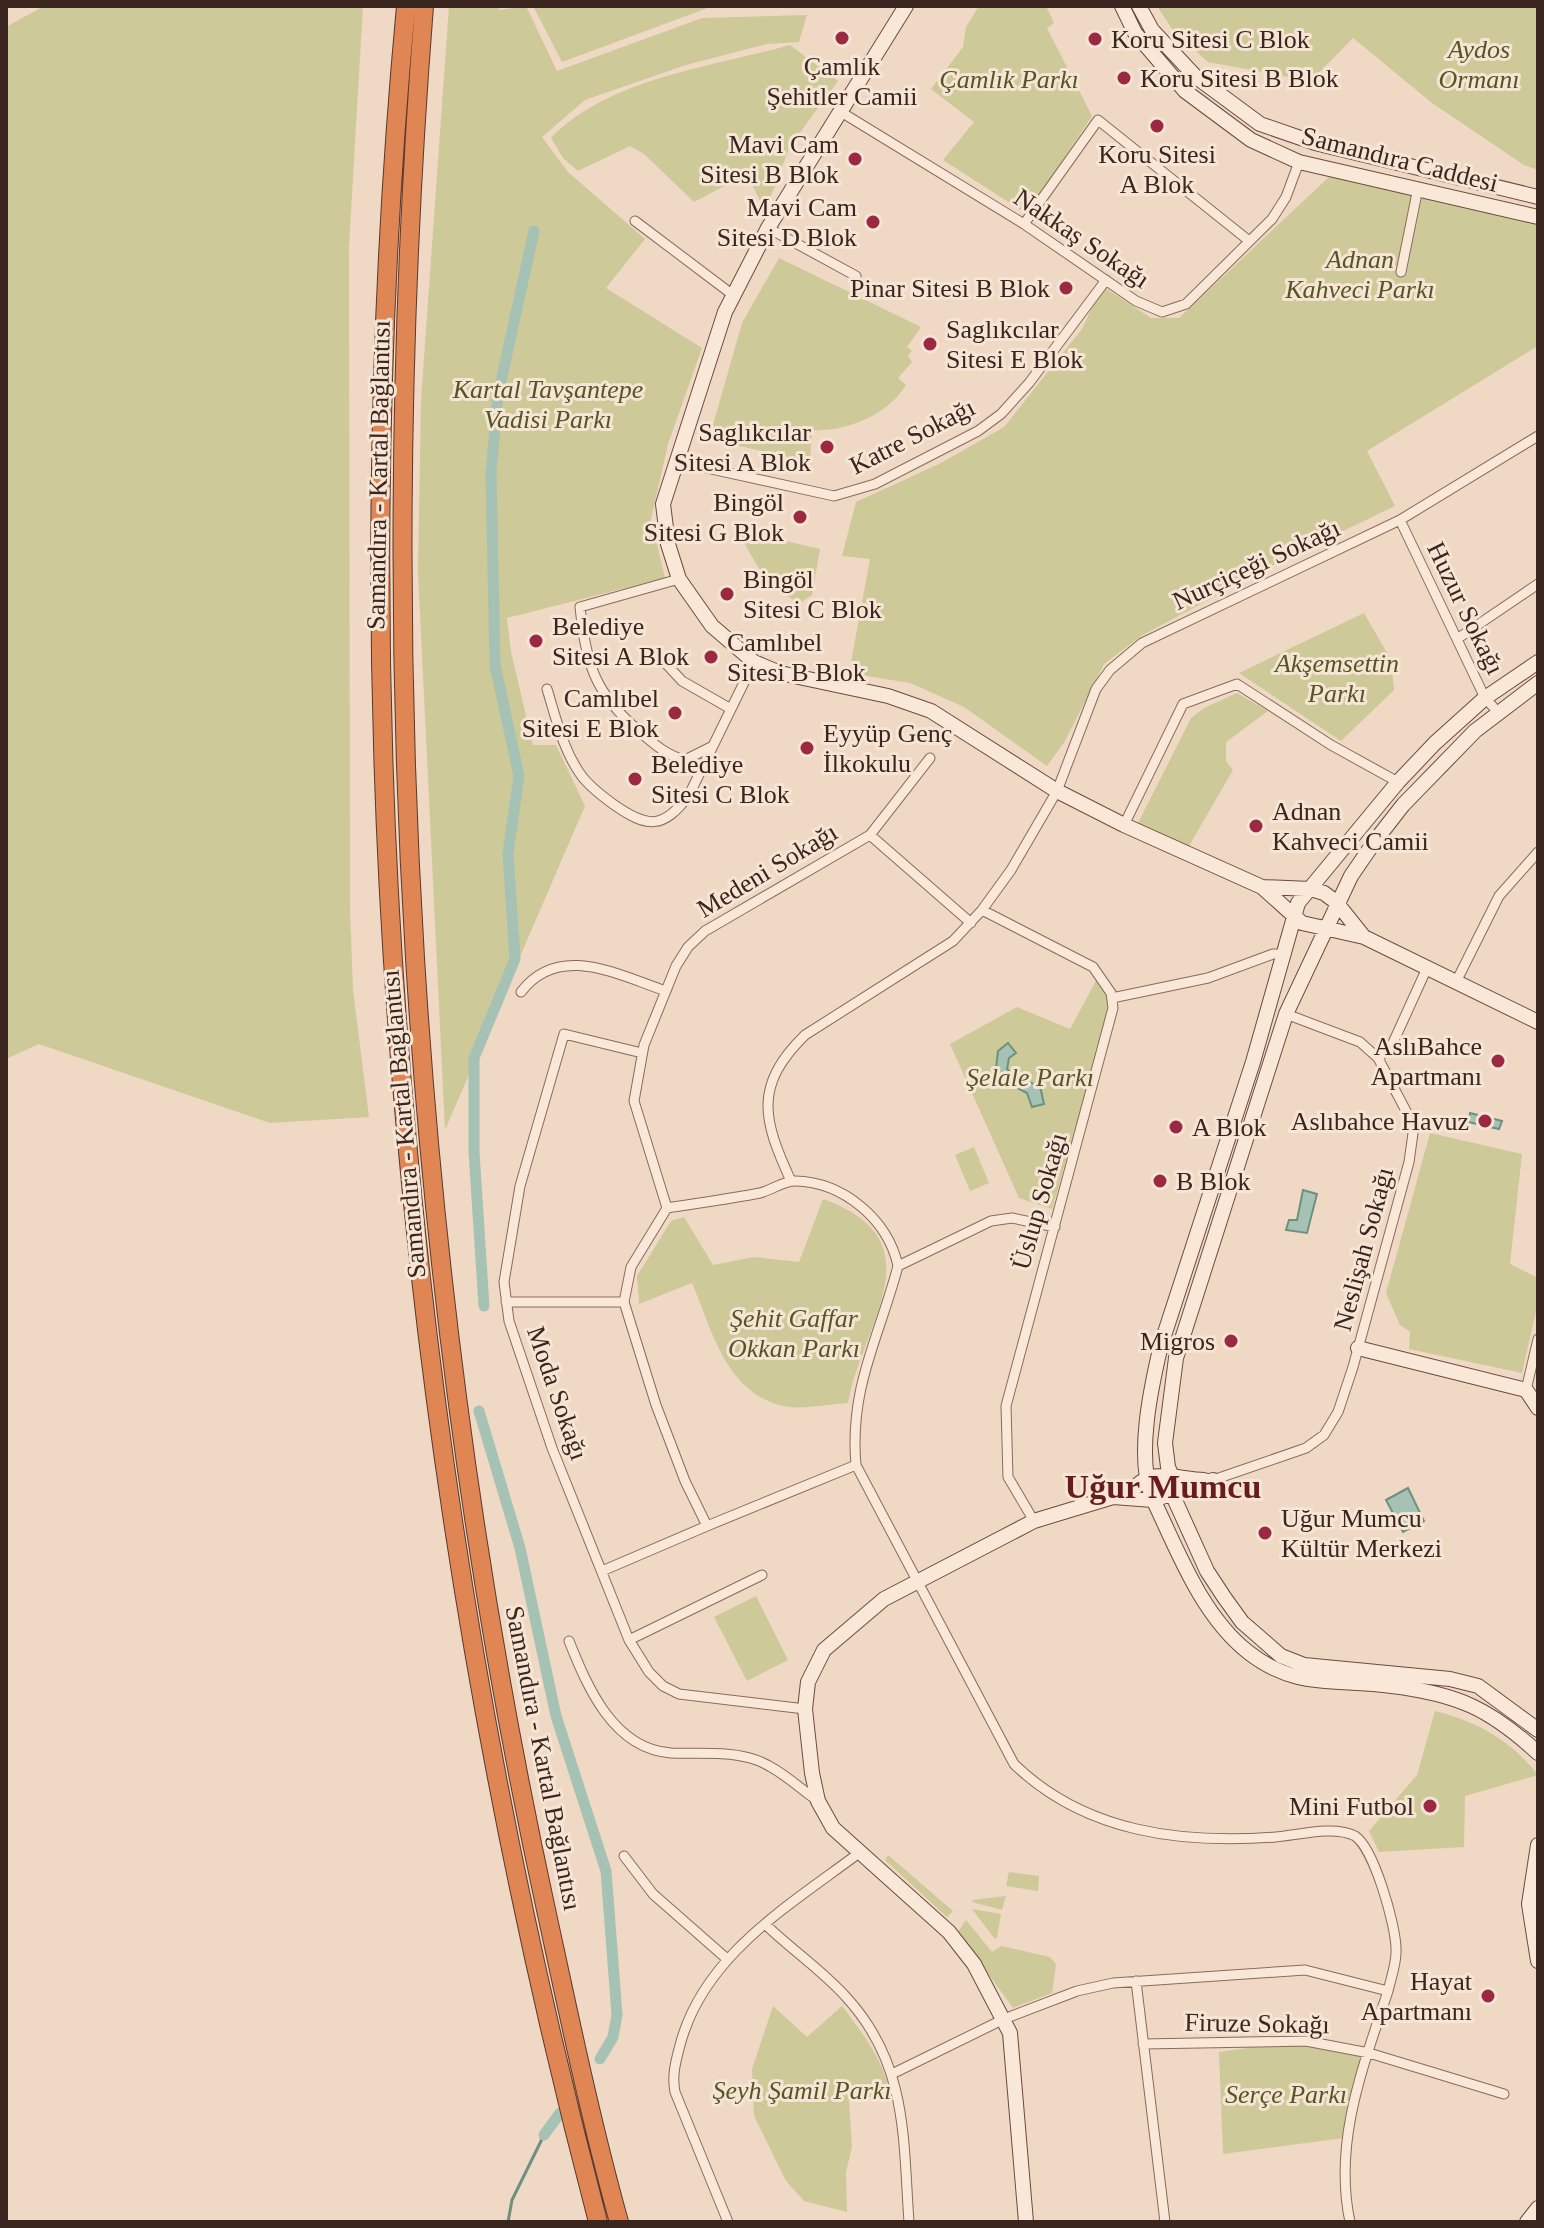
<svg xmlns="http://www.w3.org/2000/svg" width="1544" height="2228" font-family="Georgia,serif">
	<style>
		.green { fill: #cec998 }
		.water { fill: #a6c2b4; stroke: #6c9180; stroke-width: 2 }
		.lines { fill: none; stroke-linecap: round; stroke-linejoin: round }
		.stream { stroke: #6c9180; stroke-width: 3 }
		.canal { stroke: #a6c2b4; stroke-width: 11 }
		.street-casing { stroke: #8a6a5a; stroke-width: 11 }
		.secondary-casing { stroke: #6c4b3d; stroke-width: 16 }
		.highway-casing { stroke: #58392e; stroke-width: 20 }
		.street { stroke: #f9e8d8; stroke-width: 9 }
		.secondary { stroke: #f9e8d8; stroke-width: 14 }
		.highway { stroke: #e08554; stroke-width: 18 }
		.poi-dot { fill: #9a2941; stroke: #f6e5d4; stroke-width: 3 }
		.labels { text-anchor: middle; stroke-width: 6; stroke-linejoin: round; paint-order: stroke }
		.poi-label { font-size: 26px; fill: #3a261e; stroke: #f6e5d4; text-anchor: start }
		.park-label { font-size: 26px; font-style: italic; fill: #545724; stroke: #f6e5d4 }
		.street-label { font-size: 26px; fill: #3a261e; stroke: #f6e5d4 }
		.district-label { font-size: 34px; font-weight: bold; fill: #671d1d; stroke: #f6e5d4 }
	</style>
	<rect width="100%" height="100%" fill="#efd9c4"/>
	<path class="green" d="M 44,6 L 363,6 L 349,246 L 350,908 L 353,990 L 369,1117 L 270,1123 L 39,1044 L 6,1059 L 6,27 Z
		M 449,6 L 497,6 L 500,10 L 526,6 L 557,71 L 702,18 L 807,15 L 799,42 L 767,44 L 686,65 L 585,100 L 542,137 L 568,172 L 645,239 L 606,288 L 702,348 L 668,444 L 651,519 L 665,578 L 507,618 L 511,652 L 533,745 L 556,745 L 585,806 L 445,1130 L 418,572 L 421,400 Z
		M 533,6 L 713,6 L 562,62 Z
		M 979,6 L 1046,6 L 1054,23 L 1047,28 L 1092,116 L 1027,214 L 943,160 L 974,122 L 931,89 L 963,47 L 966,27 Z
		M 1157,6 L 1538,6 L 1538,170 L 1524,165 L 1432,103 L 1353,38 L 1311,81 L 1208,62 L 1174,32 Z
		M 790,45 L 838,81 L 790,146 L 765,211 L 747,174 L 694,202 L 644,154 L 630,146 L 578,171 L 563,158 L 551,138 C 609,78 712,67 790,45 Z
		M 1331,175 L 1538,223 L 1538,346 L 1367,451 L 1395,506 L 1287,558 L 1141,636 L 1104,664 L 1065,741 L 1047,766 L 964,707 L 910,683 L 849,673 L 870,559 L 842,556 L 856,502 L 941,463 L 1004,427 L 1082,329 L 1102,286 L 1151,318 L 1179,318 Z
		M 779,258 L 921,327 L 907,347 L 912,351 L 908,355 L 912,362 L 898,378 L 906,385 C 888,415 846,432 812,430 L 810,462 L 709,439 L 742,323 Z
		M 738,530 L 820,549 L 812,595 L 800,603 C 766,587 754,562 738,530 Z
		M 1364,613 L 1391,660 L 1394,690 L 1341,741 L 1239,673 Z
		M 1237,693 L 1268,711 L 1226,742 L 1226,761 L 1233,770 L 1189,846 L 1138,823 L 1191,718 L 1204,708 Z
		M 1097,979 L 1107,995 L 1108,1016 L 1052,1209 L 1019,1198 L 950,1044 L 1017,1007 L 1070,1029 Z
		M 1430,1133 L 1522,1154 L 1510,1264 L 1538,1278 L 1538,1302 L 1522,1373 L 1409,1349 L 1410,1332 L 1400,1325 L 1386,1293 Z
		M 974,1147 L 989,1183 L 970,1191 L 955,1155 Z
		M 823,1199 C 939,1241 863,1321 848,1403 C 828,1404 798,1411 779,1405 C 724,1389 712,1329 692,1283 L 639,1304 L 637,1276 L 671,1221 L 684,1217 L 713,1265 L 754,1257 L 799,1262 Z
		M 756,1596 L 788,1660 L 747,1681 L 714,1617 Z
		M 1435,1711 C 1476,1721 1512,1741 1538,1775 L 1465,1796 L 1464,1847 L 1379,1852 L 1369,1831 L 1417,1775 Z
		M 888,1855 L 953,1911 L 947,1917 L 885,1860 Z
		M 1009,1872 L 1039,1876 L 1038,1891 L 1006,1886 Z
		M 1006,1896 L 1002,1910 L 972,1902 L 973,1900 Z
		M 972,1909 L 1001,1914 L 997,1938 L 994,1938 Z
		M 966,1920 L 992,1952 L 1001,1946 L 1050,1957 L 1056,1964 L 1052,1993 L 1013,2008 L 958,1932 Z
		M 773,2006 L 807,2037 L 842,2006 C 862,2032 885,2062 890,2095 L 849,2100 L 852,2147 L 846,2172 L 847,2212 L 804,2201 L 786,2181 L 754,2116 L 752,2069 Z
		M 1296,2041 L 1369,2053 L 1344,2138 L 1223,2154 L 1219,2052 Z"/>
	<path class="water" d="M 1008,1043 L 1016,1053 L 1009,1058 L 1007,1069 L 1020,1079 L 1040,1086 L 1044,1104 L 1032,1107 L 1027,1093 L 995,1077 L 998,1051 Z
		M 1470,1113 L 1502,1121 L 1499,1129 L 1468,1122 Z
		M 1303,1190 L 1317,1194 L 1307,1233 L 1286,1230 L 1289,1220 L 1297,1220 Z
		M 1408,1488 L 1424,1521 L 1403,1532 L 1386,1500 Z"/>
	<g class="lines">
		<path class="stream" d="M 508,2222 L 512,2200 L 544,2135"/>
		<path class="canal" d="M 484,1306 L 474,1152 L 474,1058 L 515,959 L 508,853 L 519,776 L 495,665 L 491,472 L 498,395 L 534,231
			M 479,1411 L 520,1548 L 556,1716 L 606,1871 L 617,2015 L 613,2037 L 600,2059
			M 544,2135 L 560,2113"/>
		<g class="street-casing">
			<path id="street" d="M 841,112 L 1024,224 L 1136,301 L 1162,312 L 1186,304 L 1272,219 L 1286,197 L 1299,162
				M 635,221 L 733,295
				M 1024,224 L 1098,120 L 1248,240
				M 768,228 L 856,276
				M 1401,272 L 1418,188
				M 675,461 L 834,496 L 875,484 L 978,431 L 1001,414 L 1029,383 L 1106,280
				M 1400,520 L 1485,698 L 1497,711
				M 679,579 L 580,607 C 586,663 594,693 639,731 C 654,744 666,755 685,760 L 711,747
				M 1457,639 L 1538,584
				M 657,654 L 682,681 L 731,709
				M 547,689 C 556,718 563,750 581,775 C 589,786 602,796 613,804 C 647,828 663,830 689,795 L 754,662
				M 1124,825 L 1183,704 L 1237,684 L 1331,745 L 1398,782
				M 870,835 L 930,758
				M 982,910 L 1093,967 L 1111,993 L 1113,1008 L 1006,1406 L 1008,1477 L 1034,1521
				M 1456,982 L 1499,896 L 1538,852
				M 521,992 C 559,942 618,975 666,991
				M 1112,998 L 1208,978 L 1273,954 L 1286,954
				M 642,1053 L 564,1034 L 520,1186 L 504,1282 L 509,1321 L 552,1448 L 629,1640 L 649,1672 L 663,1686 L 679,1694 L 805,1709
				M 1378,1058 L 1392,1045 L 1427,968
				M 791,1181 C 763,1120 753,1086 805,1035 L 953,941 L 982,910 L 1011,870 L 1057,791 L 1096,689 L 1110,670 L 1142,643 L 1400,520 L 1538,436
				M 667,1208 L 634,1101 L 644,1045 L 676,966 L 688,947 L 705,931 L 870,835 L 971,923
				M 898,1266 L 991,1221 L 1012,1218 L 1055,1227
				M 506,1302 L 624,1302
				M 1526,1390 L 1538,1339
				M 856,1465 L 707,1526 L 685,1481 L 656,1405 L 624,1302 L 631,1267 L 667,1208 C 698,1203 729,1199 760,1193 C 772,1190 783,1181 795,1181 C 844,1182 888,1220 898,1266 C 879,1338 849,1388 856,1465 L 1014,1764 C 1085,1833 1182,1844 1276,1837 C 1298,1835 1335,1825 1355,1836 C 1374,1848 1396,1926 1396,1949 C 1397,1962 1391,1978 1388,1991 L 1305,1970 L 1113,1983 L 1077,1991 L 1004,2019 L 894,2073
				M 1213,1480 L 1306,1448 L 1324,1435 L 1338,1412 L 1353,1367 L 1409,1162 L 1414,1126 L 1378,1058 L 1360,1042 L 1286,1014
				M 602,1571 L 707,1526
				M 629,1640 L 762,1575
				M 569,1641 C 587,1686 613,1749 671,1753 C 697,1754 725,1751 750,1758 C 774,1764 798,1787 818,1801
				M 624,1856 L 653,1894 L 727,1959
				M 766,1925 C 792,1950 823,1971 847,1998 C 908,2065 903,2139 909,2222
				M 1136,1981 L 1165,2222
				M 1143,2044 L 1306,2041 L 1369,2053 L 1504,2094
				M 728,2222 L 675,2092 C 672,2077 675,2064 679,2049 C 701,1957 787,1907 859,1853
				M 1350,2222 C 1333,2142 1363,2067 1388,1991"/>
		</g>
		<g class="secondary-casing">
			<path id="secondary" d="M 906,6 L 768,228 L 725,312 L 663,504 L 668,544 L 679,579 L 712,626 L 754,662 L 780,673 L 888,696 L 931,711 L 1057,791 L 1124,825 L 1262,887 L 1311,889 L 1324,893 L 1336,902 L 1364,937
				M 1122,6 L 1135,33 L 1185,91 L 1251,140 L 1299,162 L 1538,217
				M 1139,6 L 1152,30 L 1195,76 L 1260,124 L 1315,143 L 1538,197
				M 1538,662 L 1485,698 L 1435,743 L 1398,782 L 1298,903 L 1253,1062 L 1161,1345 C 1151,1387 1136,1456 1152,1497 C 1177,1549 1201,1615 1248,1652 C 1296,1690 1336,1678 1392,1686 C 1458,1694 1490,1709 1538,1753
				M 1538,683 L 1475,731 L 1403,805 L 1375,841 L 1351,876 L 1286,1014 L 1176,1358 L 1165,1443 L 1168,1467 L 1175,1483 L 1174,1498 L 1207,1571 L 1224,1597 L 1242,1622 L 1281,1656 L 1304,1665 L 1450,1679 L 1478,1686 L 1538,1730
				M 1262,887 L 1302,923 L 1364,937 L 1538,1022
				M 1358,1348 L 1526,1390 L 1538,1408
				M 1130,1495 C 1147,1465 1175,1479 1204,1480
				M 1538,1845 L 1529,1904 L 1538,1961
				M 1026,2222 L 1010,2033 L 974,1964 L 949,1932 L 833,1828 L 818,1801 L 812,1773 L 805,1709 L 808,1682 L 824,1650 L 884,1599 L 1034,1521 L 1113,1497 L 1153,1500 L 1213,1480
				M 1527,2222 L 1538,2208"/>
		</g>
		<g class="highway-casing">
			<path id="highway" d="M 406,6 C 337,746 409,1504 598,2222
				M 424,6 C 374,641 410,1282 545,1905 C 568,2011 590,2118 619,2222"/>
		</g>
		<use href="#street" class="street"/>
		<use href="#secondary" class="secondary"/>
		<use href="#highway" class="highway"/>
	</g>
	<g class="poi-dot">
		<circle cx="842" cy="38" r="8"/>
		<circle cx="1095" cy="39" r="8"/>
		<circle cx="1124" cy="78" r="8"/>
		<circle cx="1157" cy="126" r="8"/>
		<circle cx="855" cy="159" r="8"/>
		<circle cx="873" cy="222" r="8"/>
		<circle cx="1066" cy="288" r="8"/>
		<circle cx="930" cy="344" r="8"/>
		<circle cx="827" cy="447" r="8"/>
		<circle cx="800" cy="517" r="8"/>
		<circle cx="727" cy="594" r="8"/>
		<circle cx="536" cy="641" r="8"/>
		<circle cx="711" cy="657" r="8"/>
		<circle cx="675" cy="713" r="8"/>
		<circle cx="807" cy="748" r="8"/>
		<circle cx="635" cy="779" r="8"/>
		<circle cx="1256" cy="826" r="8"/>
		<circle cx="1498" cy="1061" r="8"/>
		<circle cx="1485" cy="1121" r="8"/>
		<circle cx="1176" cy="1127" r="8"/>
		<circle cx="1160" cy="1181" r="8"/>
		<circle cx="1231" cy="1341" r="8"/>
		<circle cx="1265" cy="1533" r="8"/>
		<circle cx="1430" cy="1806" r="8"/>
		<circle cx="1488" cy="1996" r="8"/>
	</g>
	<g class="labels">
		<g class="poi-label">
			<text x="1111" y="48">Koru Sitesi C Blok</text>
			<text x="842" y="75" text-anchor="middle">Çamlık<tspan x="842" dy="30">Şehitler Camii</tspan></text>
			<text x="1140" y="87">Koru Sitesi B Blok</text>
			<text x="839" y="153" text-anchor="end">Mavi Cam<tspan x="839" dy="30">Sitesi B Blok</tspan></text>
			<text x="1157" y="163" text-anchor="middle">Koru Sitesi<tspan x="1157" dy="30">A Blok</tspan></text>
			<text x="857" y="216" text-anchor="end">Mavi Cam<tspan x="857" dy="30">Sitesi D Blok</tspan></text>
			<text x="1050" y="297" text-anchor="end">Pinar Sitesi B Blok</text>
			<text x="946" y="338">Saglıkcılar<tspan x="946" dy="30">Sitesi E Blok</tspan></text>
			<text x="811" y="441" text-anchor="end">Saglıkcılar<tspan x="811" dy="30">Sitesi A Blok</tspan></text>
			<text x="784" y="511" text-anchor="end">Bingöl<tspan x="784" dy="30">Sitesi G Blok</tspan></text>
			<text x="743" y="588">Bingöl<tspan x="743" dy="30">Sitesi C Blok</tspan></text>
			<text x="552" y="635">Belediye<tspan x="552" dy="30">Sitesi A Blok</tspan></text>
			<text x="727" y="651">Camlıbel<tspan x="727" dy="30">Sitesi B Blok</tspan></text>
			<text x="659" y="707" text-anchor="end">Camlıbel<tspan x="659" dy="30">Sitesi E Blok</tspan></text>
			<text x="823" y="742">Eyyüp Genç<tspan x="823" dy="30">İlkokulu</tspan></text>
			<text x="651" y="773">Belediye<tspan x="651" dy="30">Sitesi C Blok</tspan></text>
			<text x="1272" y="820">Adnan<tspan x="1272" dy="30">Kahveci Camii</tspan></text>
			<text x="1482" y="1055" text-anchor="end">AslıBahce<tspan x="1482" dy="30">Apartmanı</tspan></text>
			<text x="1469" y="1130" text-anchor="end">Aslıbahce Havuz</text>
			<text x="1192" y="1136">A Blok</text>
			<text x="1176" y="1190">B Blok</text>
			<text x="1215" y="1350" text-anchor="end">Migros</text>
			<text x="1281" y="1527">Uğur Mumcu<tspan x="1281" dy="30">Kültür Merkezi</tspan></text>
			<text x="1414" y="1815" text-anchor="end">Mini Futbol</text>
			<text x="1472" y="1990" text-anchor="end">Hayat<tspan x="1472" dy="30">Apartmanı</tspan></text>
		</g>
		<g class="park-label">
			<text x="1479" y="58">Aydos<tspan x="1479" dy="30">Ormanı</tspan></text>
			<text x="1009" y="88">Çamlık Parkı</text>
			<text x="1360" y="268">Adnan<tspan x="1360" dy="30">Kahveci Parkı</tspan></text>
			<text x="548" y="398">Kartal Tavşantepe<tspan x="548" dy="30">Vadisi Parkı</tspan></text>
			<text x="1337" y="672">Akşemsettin<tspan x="1337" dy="30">Parkı</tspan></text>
			<text x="1030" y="1086">Şelale Parkı</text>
			<text x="794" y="1327">Şehit Gaffar<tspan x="794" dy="30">Okkan Parkı</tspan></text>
			<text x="802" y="2099">Şeyh Şamil Parkı</text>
			<text x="1286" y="2103">Serçe Parkı</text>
		</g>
		<g class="street-label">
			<text transform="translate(1400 159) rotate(14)" y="9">Samandıra Caddesi</text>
			<text transform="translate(1082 238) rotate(34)" y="9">Nakkaş Sokağı</text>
			<text transform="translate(912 436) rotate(-27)" y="9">Katre Sokağı</text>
			<text transform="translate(378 475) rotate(-89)" y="9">Samandıra - Kartal Bağlantısı</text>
			<text transform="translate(1256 564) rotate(-25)" y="9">Nurçiçeği Sokağı</text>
			<text transform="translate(1466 608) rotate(64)" y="9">Huzur Sokağı</text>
			<text transform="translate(767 870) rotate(-31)" y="9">Medeni Sokağı</text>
			<text transform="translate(403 1124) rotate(-95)" y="9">Samandıra - Kartal Bağlantısı</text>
			<text transform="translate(1039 1201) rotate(-74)" y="9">Üslup Sokağı</text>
			<text transform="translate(1363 1249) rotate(-75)" y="9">Neslişah Sokağı</text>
			<text transform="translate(558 1393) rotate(71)" y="9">Moda Sokağı</text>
			<text transform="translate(544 1758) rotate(79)" y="9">Samandıra - Kartal Bağlantısı</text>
			<text transform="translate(1257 2023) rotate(1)" y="9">Firuze Sokağı</text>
		</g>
		<g class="district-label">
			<text x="1163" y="1498">Uğur Mumcu</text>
		</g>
	</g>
	<rect width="1544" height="2228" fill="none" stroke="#3a261e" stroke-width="16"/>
</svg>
